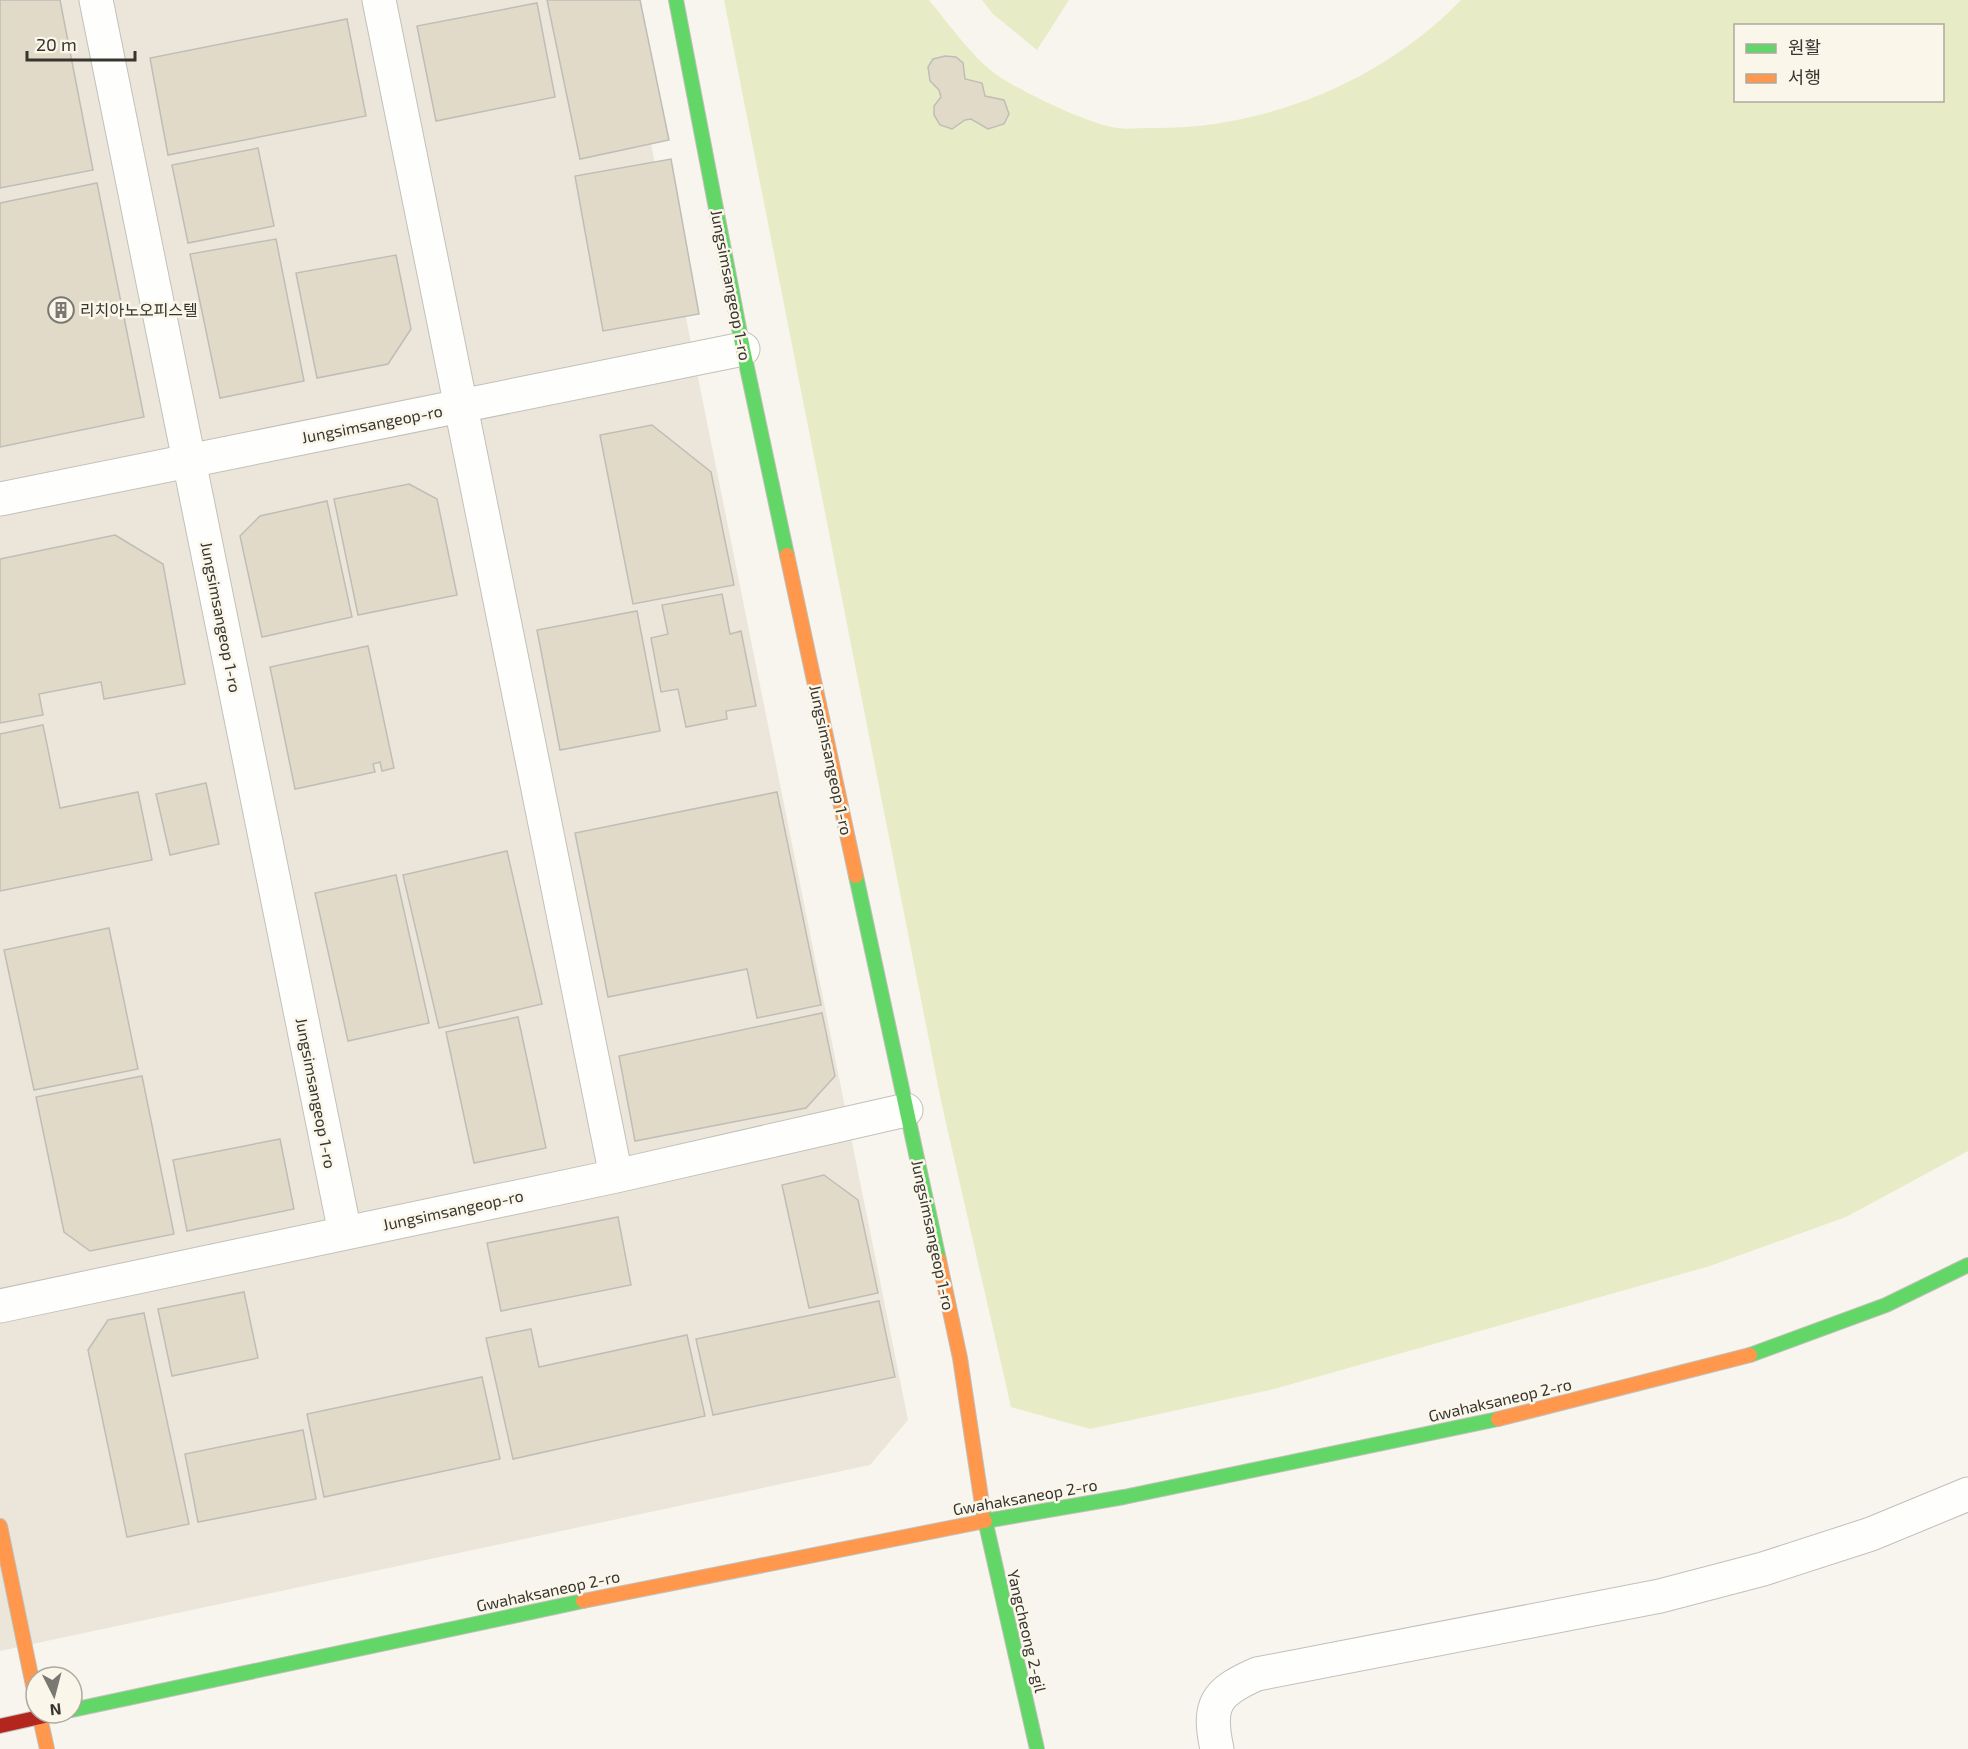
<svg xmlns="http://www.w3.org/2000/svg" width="1968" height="1749" font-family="'Exo 2','Noto Sans KR',sans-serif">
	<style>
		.built { fill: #ebe6d9 }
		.green { fill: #e8ecc6; fill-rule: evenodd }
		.building { fill: #e2dac8; stroke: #bfbdb8; stroke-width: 1.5 }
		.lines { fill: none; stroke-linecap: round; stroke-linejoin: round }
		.street-casing { stroke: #c2c0ba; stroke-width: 35 }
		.fast-casing { stroke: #c2c0ba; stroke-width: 16 }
		.slow-casing { stroke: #c2c0ba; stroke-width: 16 }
		.jam-casing { stroke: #c2c0ba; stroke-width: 16 }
		.street { stroke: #fefefc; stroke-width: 33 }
		.fast { stroke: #63d668; stroke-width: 14 }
		.slow { stroke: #ff974d; stroke-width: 14 }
		.jam { stroke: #b3261e; stroke-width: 14 }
		.labels { text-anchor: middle; stroke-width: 5; stroke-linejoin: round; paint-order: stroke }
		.street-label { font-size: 16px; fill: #363530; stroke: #fbf6ea }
		.poi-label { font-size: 16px; fill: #363530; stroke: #fbf6ea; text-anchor: start }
	</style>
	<rect width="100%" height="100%" fill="#f7f5ee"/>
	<path class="built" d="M 0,0 L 622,0 L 908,1420 L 870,1465 L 0,1651 Z"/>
	<path class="green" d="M 724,0 L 929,0 C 948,23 976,62 1000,77 C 1024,93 1085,122 1112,127 C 1124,130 1137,128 1149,128 C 1263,130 1382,82 1461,0 L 1968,0 L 1968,1151 L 1846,1217 L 1710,1266 L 1274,1389 L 1090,1429 L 1011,1407 L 941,1101 ZM 1736,26 L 1942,26 L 1942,100 L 1736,100 Z
		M 982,0 L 1069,0 L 1037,50 L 993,14 Z"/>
	<path class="building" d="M 0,0 L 60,0 L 93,170 L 0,188 Z
		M 547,0 L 640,0 L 669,140 L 580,159 Z
		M 537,3 L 555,97 L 436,121 L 417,26 Z
		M 347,19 L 366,116 L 168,155 L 150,58 Z
		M 945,56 L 956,57 L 963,63 L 965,79 L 982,83 L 985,96 L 1004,100 L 1009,114 L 1004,124 L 988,129 L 971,119 L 965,120 L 952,129 L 940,125 L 934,115 L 934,106 L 941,97 L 939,90 L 930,81 L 928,67 L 933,59 Z
		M 258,148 L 274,226 L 188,243 L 172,165 Z
		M 671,159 L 699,314 L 603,331 L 575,176 Z
		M 97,183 L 144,417 L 0,447 L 0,203 Z
		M 276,239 L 304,381 L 220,398 L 190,254 Z
		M 396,255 L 411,329 L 388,364 L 317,378 L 296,273 Z
		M 652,425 L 711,472 L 734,585 L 633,604 L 600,435 Z
		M 409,484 L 437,499 L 457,595 L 358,615 L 334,499 Z
		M 327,501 L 352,617 L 262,637 L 240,536 L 260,516 Z
		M 115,535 L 163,564 L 185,684 L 104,699 L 101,682 L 39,694 L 43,715 L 0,723 L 0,559 Z
		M 722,594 L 730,634 L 741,631 L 756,706 L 726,711 L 727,719 L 686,727 L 678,689 L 661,692 L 651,638 L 668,634 L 662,605 Z
		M 637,611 L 660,731 L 560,750 L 537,630 Z
		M 368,646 L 394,768 L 382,771 L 380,762 L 373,764 L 375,772 L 295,789 L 270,667 Z
		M 43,725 L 60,808 L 138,792 L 152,860 L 0,891 L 0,734 Z
		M 206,783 L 219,844 L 170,855 L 156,794 Z
		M 777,792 L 821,1005 L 757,1018 L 747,969 L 608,997 L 575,833 Z
		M 507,851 L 542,1004 L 439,1028 L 403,875 Z
		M 396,875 L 429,1023 L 348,1041 L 315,893 Z
		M 109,928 L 138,1069 L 34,1090 L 4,950 Z
		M 822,1013 L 835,1076 L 806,1108 L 635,1141 L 619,1056 Z
		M 518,1017 L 546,1148 L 474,1163 L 446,1032 Z
		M 142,1076 L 174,1234 L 90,1251 L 64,1232 L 36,1097 Z
		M 280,1139 L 294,1209 L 187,1231 L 173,1160 Z
		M 824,1175 L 858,1200 L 878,1293 L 809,1308 L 782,1185 Z
		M 618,1217 L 631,1285 L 501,1311 L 487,1243 Z
		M 244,1292 L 258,1358 L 172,1376 L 158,1309 Z
		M 879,1301 L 895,1377 L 713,1415 L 696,1339 Z
		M 144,1313 L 189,1524 L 127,1537 L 88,1350 L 108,1320 Z
		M 531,1329 L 539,1367 L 687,1335 L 705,1416 L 513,1459 L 486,1338 Z
		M 482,1377 L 500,1459 L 324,1497 L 307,1414 Z
		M 303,1430 L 316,1499 L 198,1522 L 185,1454 Z"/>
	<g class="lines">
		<g class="street-casing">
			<path id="street" d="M 96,0 L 345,1233
				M 379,0 L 616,1176
				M 0,499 L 743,349
				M 0,1306 L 616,1176 L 906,1110
				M 1217,1749 C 1207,1704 1216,1692 1257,1674 L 1660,1596 L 1763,1569 L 1871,1534 L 1968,1494"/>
		</g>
		<g class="fast-casing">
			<path id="fast" d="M 676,0 L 743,349 L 787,555
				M 856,876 L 939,1260
				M 1750,1355 L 1886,1305 L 1968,1265
				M 983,1511 L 1037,1749
				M 985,1521 L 1124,1497 L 1498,1419
				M 72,1710 L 583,1601"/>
		</g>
		<g class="slow-casing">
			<path id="slow" d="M 787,555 L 856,876
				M 939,1260 L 960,1358 L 983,1511
				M 1498,1419 L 1750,1355
				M 0,1526 L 36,1700
				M 583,1601 L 985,1521
				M 39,1713 L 47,1749"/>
		</g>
		<g class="jam-casing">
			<path id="jam" d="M 0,1726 L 58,1713"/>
		</g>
		<use href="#street" class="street"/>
		<use href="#fast" class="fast"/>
		<use href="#slow" class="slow"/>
		<use href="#jam" class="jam"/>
	</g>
	<defs>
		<g id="building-ring" transform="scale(1.35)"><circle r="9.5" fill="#fbf6ea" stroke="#7a7872" stroke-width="1.5"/><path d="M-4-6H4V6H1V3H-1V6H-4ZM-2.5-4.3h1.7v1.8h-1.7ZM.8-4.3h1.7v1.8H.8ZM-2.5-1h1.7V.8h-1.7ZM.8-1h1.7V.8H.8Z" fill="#7a7872"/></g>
	</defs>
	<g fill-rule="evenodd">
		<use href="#building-ring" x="61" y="310"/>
	</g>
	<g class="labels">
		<g class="street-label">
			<text transform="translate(731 285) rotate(79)" y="6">Jungsimsangeop 1-ro</text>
			<text transform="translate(372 424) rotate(-11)" y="6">Jungsimsangeop-ro</text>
			<text transform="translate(221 617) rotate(79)" y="6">Jungsimsangeop 1-ro</text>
			<text transform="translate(831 760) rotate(78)" y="6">Jungsimsangeop 1-ro</text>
			<text transform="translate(316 1093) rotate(79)" y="6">Jungsimsangeop 1-ro</text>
			<text transform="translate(453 1210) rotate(-12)" y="6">Jungsimsangeop-ro</text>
			<text transform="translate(933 1235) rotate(78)" y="6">Jungsimsangeop 1-ro</text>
			<text transform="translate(1500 1400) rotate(-13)" y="6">Gwahaksaneop 2-ro</text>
			<text transform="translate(1025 1497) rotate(-10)" y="6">Gwahaksaneop 2-ro</text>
			<text transform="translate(548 1591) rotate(-12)" y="6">Gwahaksaneop 2-ro</text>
			<text transform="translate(1027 1631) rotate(77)" y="6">Yangcheong 2-gil</text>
		</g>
		<g class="poi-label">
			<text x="80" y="316">리치아노오피스텔</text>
		</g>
	</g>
	<rect x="1734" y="24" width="210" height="78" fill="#fbf6ea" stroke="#aca9a0" stroke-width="1.5"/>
	<rect x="1746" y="44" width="30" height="9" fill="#63d668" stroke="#aca9a0" stroke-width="1.5"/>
	<text x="1788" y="54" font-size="18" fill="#363530">원활</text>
	<rect x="1746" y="74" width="30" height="9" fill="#ff974d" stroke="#aca9a0" stroke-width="1.5"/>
	<text x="1788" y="84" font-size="18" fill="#363530">서행</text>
	<g transform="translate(54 1695) rotate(174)"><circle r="28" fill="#fbf6ea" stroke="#aca9a0" stroke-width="1.5"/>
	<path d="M0-4.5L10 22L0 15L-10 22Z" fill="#7a7872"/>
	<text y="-9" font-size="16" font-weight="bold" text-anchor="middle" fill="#363530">N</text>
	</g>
	<path d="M27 51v9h108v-9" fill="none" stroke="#363530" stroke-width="3"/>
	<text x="36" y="51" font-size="18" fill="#363530" stroke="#fbf6ea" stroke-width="4.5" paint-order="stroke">20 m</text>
</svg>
